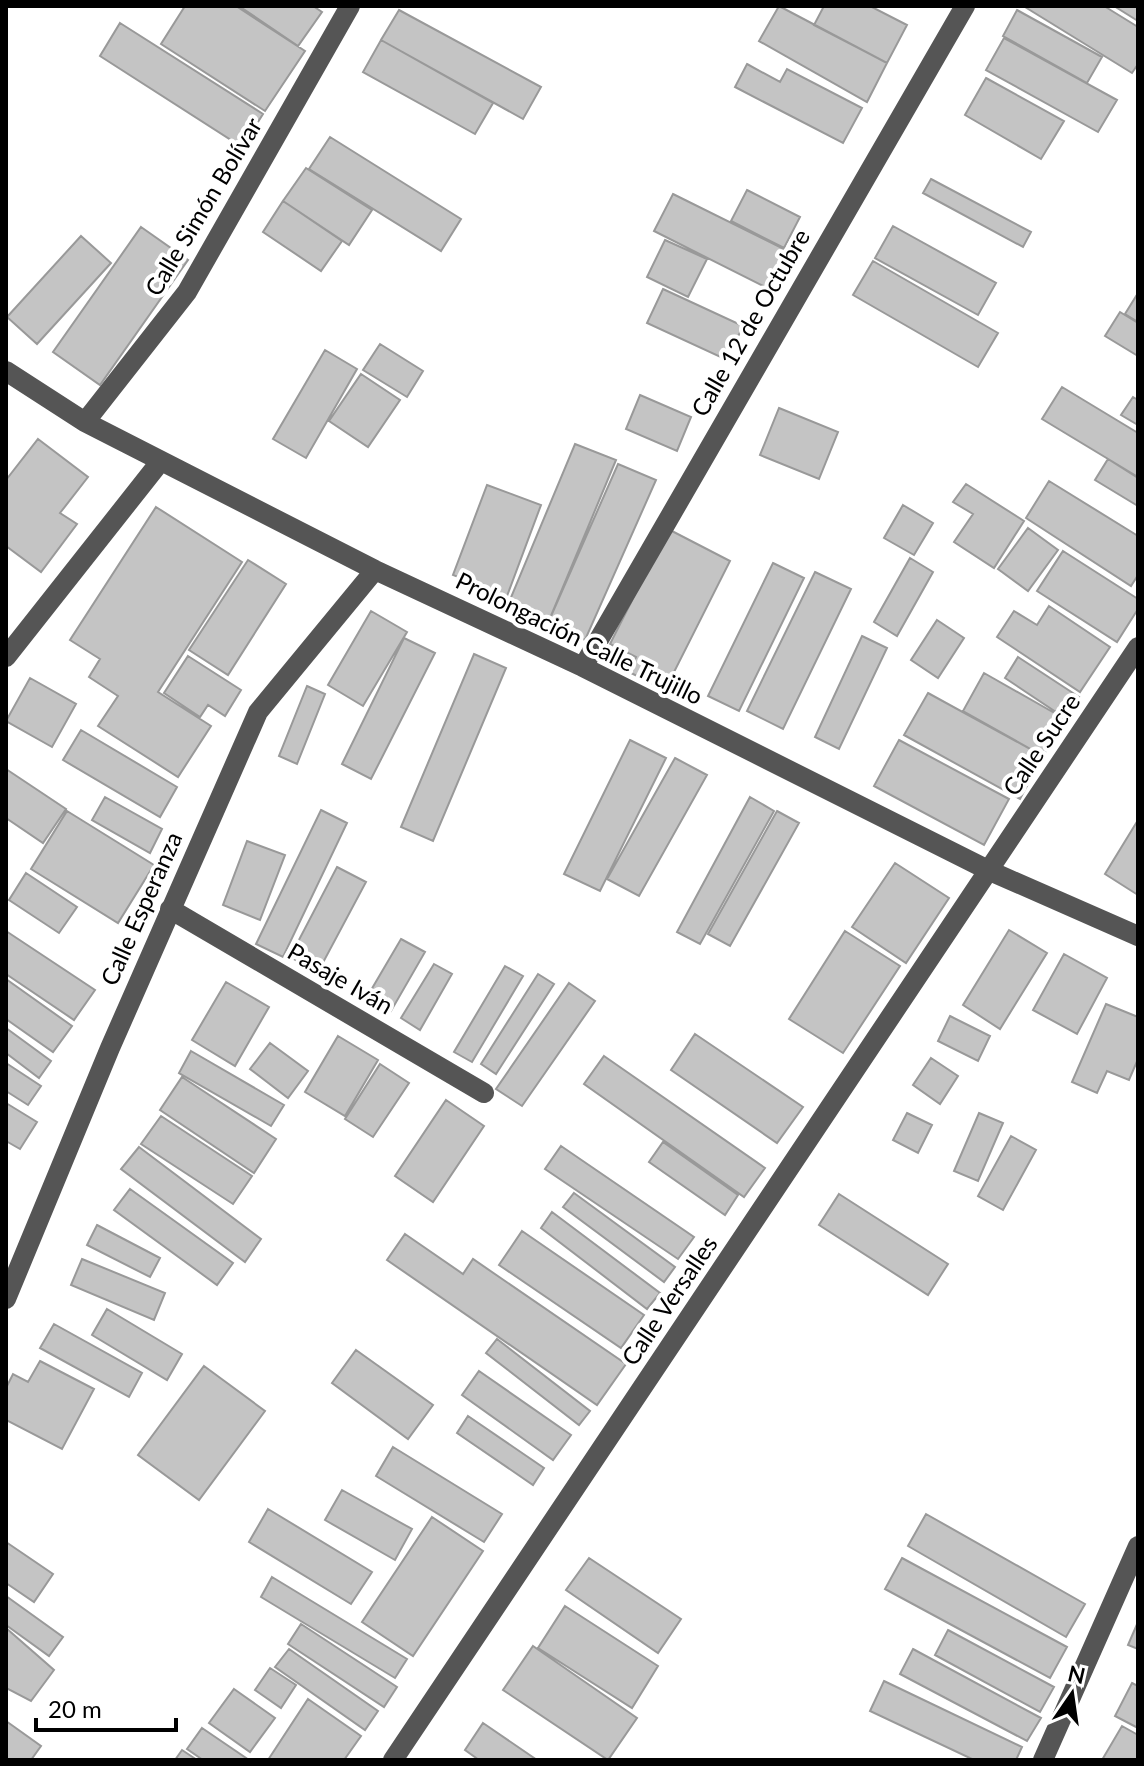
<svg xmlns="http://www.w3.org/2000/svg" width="1144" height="1766" font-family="Lato,sans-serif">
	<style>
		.building { fill: #c4c4c4; stroke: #999; stroke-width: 2 }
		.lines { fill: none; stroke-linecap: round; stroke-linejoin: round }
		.minor { stroke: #555; stroke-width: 20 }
		.labels { text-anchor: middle; stroke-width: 8; stroke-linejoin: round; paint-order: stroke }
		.street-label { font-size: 24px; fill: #000; stroke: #fff }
	</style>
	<rect width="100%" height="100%" fill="#fff"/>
	<path class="building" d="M 185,6 L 236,6 L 305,51 L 265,111 L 161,44 Z
		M 239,6 L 313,6 L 322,12 L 298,46 Z
		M 779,6 L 887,63 L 867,102 L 759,41 Z
		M 824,6 L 870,6 L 907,25 L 887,63 L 814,25 Z
		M 1104,6 L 1138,27 L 1138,64 L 1132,73 L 1025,7 Z
		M 1114,6 L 1138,6 L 1138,21 Z
		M 399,10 L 541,87 L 523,119 L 381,40 Z
		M 1017,10 L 1102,57 L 1087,83 L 1003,36 Z
		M 120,23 L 263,114 L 242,147 L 100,56 Z
		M 1004,38 L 1117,100 L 1098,132 L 986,70 Z
		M 381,40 L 493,103 L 475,134 L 363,72 Z
		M 747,64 L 780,82 L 787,69 L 862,108 L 843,143 L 735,87 Z
		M 986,78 L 1064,121 L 1041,159 L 965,115 Z
		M 330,137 L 461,219 L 441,251 L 309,169 Z
		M 306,168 L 372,210 L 349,245 L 283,201 Z
		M 931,179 L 1031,232 L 1023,247 L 923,193 Z
		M 747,190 L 800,217 L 784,248 L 731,221 Z
		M 673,194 L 786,250 L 767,288 L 654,231 Z
		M 283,201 L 342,241 L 321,271 L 263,232 Z
		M 893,226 L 996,283 L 978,315 L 875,258 Z
		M 141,227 L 188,260 L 100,385 L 53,352 Z
		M 81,236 L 111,263 L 37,344 L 7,317 Z
		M 665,240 L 707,259 L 688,297 L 647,277 Z
		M 873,261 L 998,333 L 978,367 L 853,295 Z
		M 663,289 L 743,326 L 727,360 L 647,323 Z
		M 1138,293 L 1138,322 L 1125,314 Z
		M 1120,312 L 1138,323 L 1138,356 L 1105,336 Z
		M 380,344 L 423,371 L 407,397 L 363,370 Z
		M 325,350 L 357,369 L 306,458 L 273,439 Z
		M 361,374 L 400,400 L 368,447 L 329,421 Z
		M 1062,387 L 1138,433 L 1138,477 L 1042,419 Z
		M 640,395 L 691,417 L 677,451 L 626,429 Z
		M 1133,397 L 1138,400 L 1138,425 L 1121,415 Z
		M 779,408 L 838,432 L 819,479 L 760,455 Z
		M 38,439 L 88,477 L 60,513 L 77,524 L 41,572 L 6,546 L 6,480 Z
		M 575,444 L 616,460 L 548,623 L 507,607 Z
		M 1108,459 L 1138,478 L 1138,506 L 1095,480 Z
		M 618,464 L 656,480 L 585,640 L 548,623 Z
		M 1049,481 L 1138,536 L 1138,575 L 1131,586 L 1026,518 Z
		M 966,484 L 1024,521 L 994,568 L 954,542 L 973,514 L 953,502 Z
		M 487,485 L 541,505 L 507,596 L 453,575 Z
		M 903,505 L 933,523 L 914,555 L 884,538 Z
		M 156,507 L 242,562 L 158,692 L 211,726 L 178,777 L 98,726 L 118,696 L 89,677 L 100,659 L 70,640 Z
		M 1028,528 L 1058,550 L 1028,591 L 998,569 Z
		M 668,529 L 730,561 L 665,690 L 629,672 L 636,657 L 610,644 Z
		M 1063,551 L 1138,599 L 1138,609 L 1117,642 L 1037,591 Z
		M 910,558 L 933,572 L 897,636 L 874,622 Z
		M 248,560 L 286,584 L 228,675 L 189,650 Z
		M 773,563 L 804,578 L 739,711 L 708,696 Z
		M 815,572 L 851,589 L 783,729 L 747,711 Z
		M 1049,606 L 1110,647 L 1080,692 L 997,637 L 1014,611 L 1037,625 Z
		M 371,611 L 407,632 L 363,706 L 328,685 Z
		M 937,620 L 964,638 L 938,678 L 911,660 Z
		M 862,636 L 887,648 L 839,749 L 815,737 Z
		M 404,638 L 435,653 L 371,779 L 342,764 Z
		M 474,654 L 506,668 L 433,841 L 401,827 Z
		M 188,656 L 241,690 L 225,716 L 208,705 L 200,717 L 164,693 Z
		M 1018,657 L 1079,697 L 1065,718 L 1005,678 Z
		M 984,673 L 1065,719 L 1043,756 L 963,711 Z
		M 30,678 L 76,704 L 52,747 L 6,721 Z
		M 307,686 L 325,694 L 297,764 L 279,756 Z
		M 928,693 L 1043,756 L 1020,799 L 904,735 Z
		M 81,730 L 177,787 L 160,817 L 63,760 Z
		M 630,740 L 666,758 L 600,891 L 564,874 Z
		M 899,740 L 1009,799 L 984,845 L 874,786 Z
		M 675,758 L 707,775 L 639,896 L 607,879 Z
		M 6,769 L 66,809 L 43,843 L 6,818 Z
		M 105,797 L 162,829 L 150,853 L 92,820 Z
		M 750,797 L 774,811 L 700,944 L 677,932 Z
		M 321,810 L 347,823 L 283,957 L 256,944 Z
		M 67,811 L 154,865 L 118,923 L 31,869 Z
		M 777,811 L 799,823 L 730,946 L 708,934 Z
		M 1138,820 L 1138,895 L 1105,874 Z
		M 247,841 L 285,855 L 260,920 L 223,905 Z
		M 895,863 L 949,898 L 906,963 L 852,927 Z
		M 337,867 L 366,882 L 318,972 L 290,957 Z
		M 26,873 L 77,907 L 59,933 L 9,900 Z
		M 1009,930 L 1047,953 L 1000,1029 L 963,1005 Z
		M 6,931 L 95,990 L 74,1020 L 6,974 Z
		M 845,931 L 900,966 L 843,1053 L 789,1019 Z
		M 401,939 L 425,952 L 391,1011 L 367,997 Z
		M 1064,954 L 1107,978 L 1077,1034 L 1033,1010 Z
		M 434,964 L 452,974 L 420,1030 L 401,1018 Z
		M 505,966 L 523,976 L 472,1062 L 454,1052 Z
		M 538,974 L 554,984 L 496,1074 L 481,1064 Z
		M 6,979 L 72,1026 L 53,1052 L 6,1019 Z
		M 226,982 L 269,1007 L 235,1066 L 192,1040 Z
		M 569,983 L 595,1001 L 522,1106 L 496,1089 Z
		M 1106,1004 L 1138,1017 L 1138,1059 L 1129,1080 L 1107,1071 L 1097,1093 L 1072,1082 Z
		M 950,1016 L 990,1036 L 978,1061 L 938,1041 Z
		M 6,1028 L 51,1061 L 39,1078 L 6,1053 Z
		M 695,1034 L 803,1107 L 777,1143 L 671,1070 Z
		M 338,1036 L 378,1060 L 345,1116 L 305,1092 Z
		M 270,1043 L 308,1071 L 288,1098 L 250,1069 Z
		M 191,1051 L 284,1105 L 271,1126 L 179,1073 Z
		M 604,1056 L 765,1168 L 744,1197 L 584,1084 Z
		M 931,1058 L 958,1076 L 940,1104 L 913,1085 Z
		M 6,1063 L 41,1086 L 28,1105 L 6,1091 Z
		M 380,1064 L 409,1083 L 373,1137 L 345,1119 Z
		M 182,1077 L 276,1139 L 254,1173 L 160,1110 Z
		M 446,1100 L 484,1126 L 433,1202 L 395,1176 Z
		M 6,1103 L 37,1122 L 20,1149 L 6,1141 Z
		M 907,1113 L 932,1125 L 918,1153 L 893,1140 Z
		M 979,1113 L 1003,1123 L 978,1181 L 954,1171 Z
		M 161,1116 L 252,1176 L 233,1204 L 141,1144 Z
		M 1011,1136 L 1036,1150 L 1003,1210 L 978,1196 Z
		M 663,1142 L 738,1195 L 725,1215 L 649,1162 Z
		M 561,1146 L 694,1237 L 678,1259 L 545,1169 Z
		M 139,1147 L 261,1239 L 245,1262 L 121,1169 Z
		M 130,1189 L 233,1263 L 217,1285 L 114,1210 Z
		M 574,1193 L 675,1267 L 664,1282 L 563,1207 Z
		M 839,1194 L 948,1264 L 928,1295 L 819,1225 Z
		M 552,1212 L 660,1293 L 647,1309 L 541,1228 Z
		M 97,1225 L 160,1258 L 150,1277 L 87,1245 Z
		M 522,1231 L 644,1315 L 621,1348 L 499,1265 Z
		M 405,1234 L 463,1274 L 473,1259 L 626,1364 L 597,1405 L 387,1260 Z
		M 82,1259 L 165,1293 L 154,1320 L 71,1285 Z
		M 107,1309 L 182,1354 L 167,1380 L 92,1335 Z
		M 54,1324 L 142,1373 L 129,1397 L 40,1348 Z
		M 497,1339 L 590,1411 L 579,1425 L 486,1353 Z
		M 356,1350 L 433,1405 L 408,1439 L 332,1383 Z
		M 40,1361 L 94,1389 L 62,1449 L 6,1420 L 6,1388 L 13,1374 L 28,1382 Z
		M 204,1366 L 265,1411 L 199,1500 L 138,1455 Z
		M 479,1371 L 571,1435 L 553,1460 L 462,1395 Z
		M 468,1416 L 544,1468 L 533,1485 L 457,1433 Z
		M 393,1447 L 502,1514 L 484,1542 L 376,1476 Z
		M 342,1490 L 412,1529 L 395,1560 L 325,1520 Z
		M 268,1509 L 372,1572 L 351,1604 L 249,1542 Z
		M 926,1514 L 1085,1604 L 1066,1637 L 908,1546 Z
		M 432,1517 L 483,1551 L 413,1656 L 362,1622 Z
		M 6,1542 L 53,1574 L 34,1602 L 6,1583 Z
		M 589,1558 L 681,1619 L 658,1653 L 566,1590 Z
		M 902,1558 L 1067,1647 L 1050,1678 L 885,1589 Z
		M 272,1577 L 407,1659 L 395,1678 L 261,1597 Z
		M 6,1596 L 63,1637 L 49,1656 L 6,1625 Z
		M 565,1606 L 658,1666 L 632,1708 L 538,1648 Z
		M 1138,1622 L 1138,1649 L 1128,1645 Z
		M 301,1624 L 397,1687 L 384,1707 L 288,1644 Z
		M 6,1628 L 54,1670 L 31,1701 L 6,1688 Z
		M 948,1630 L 1054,1687 L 1040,1712 L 935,1655 Z
		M 533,1646 L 637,1718 L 608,1760 L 503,1690 Z
		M 289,1649 L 378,1711 L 365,1730 L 275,1667 Z
		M 913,1649 L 1041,1718 L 1027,1741 L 900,1674 Z
		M 270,1668 L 296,1685 L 281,1708 L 255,1690 Z
		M 884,1681 L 1022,1747 L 1016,1760 L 974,1760 L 870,1711 Z
		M 1132,1683 L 1138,1686 L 1138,1728 L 1115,1716 Z
		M 234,1689 L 275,1718 L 250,1752 L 209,1723 Z
		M 308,1699 L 361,1736 L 344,1760 L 268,1760 Z
		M 6,1721 L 41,1746 L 31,1760 L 6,1760 Z
		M 483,1723 L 537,1760 L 479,1760 L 465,1750 Z
		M 1122,1726 L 1138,1735 L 1138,1760 L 1102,1760 Z
		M 202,1728 L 249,1760 L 203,1760 L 187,1749 Z
		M 182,1750 L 197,1760 L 175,1760 Z"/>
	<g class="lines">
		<path class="minor" d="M 6,371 L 85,422 L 375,570 L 583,667 L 990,871 L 1138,936
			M 85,422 L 187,292 L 350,6
			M 6,657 L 160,462
			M 583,667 L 965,6
			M 170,909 L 484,1093
			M 6,1299 L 110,1048 L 258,712 L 375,570
			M 393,1760 L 1138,647
			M 1043,1760 L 1138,1546"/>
	</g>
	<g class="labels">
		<g class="street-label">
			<text transform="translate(204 207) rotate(-59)" y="8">Calle Simón Bolívar</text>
			<text transform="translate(751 323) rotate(-60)" y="8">Calle 12 de Octubre</text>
			<text transform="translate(579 639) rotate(26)" y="8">Prolongación Calle Trujillo</text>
			<text transform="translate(1042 745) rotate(-56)" y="8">Calle Sucre</text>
			<text transform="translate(142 909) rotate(-66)" y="8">Calle Esperanza</text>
			<text transform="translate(340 979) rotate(30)" y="8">Pasaje Iván</text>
			<text transform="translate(670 1301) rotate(-56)" y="8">Calle Versalles</text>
		</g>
	</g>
	<rect width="1144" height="1766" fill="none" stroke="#000000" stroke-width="16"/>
	<g transform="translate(1072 1694) rotate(13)" stroke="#ffffff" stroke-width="6" paint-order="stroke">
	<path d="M0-6L14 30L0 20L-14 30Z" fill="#000000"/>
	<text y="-12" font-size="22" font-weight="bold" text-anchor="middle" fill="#000000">N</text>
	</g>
	<path d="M36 1718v12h140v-12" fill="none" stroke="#000000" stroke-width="4"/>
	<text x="48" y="1718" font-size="24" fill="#000000" stroke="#ffffff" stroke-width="6" paint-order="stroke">20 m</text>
</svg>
